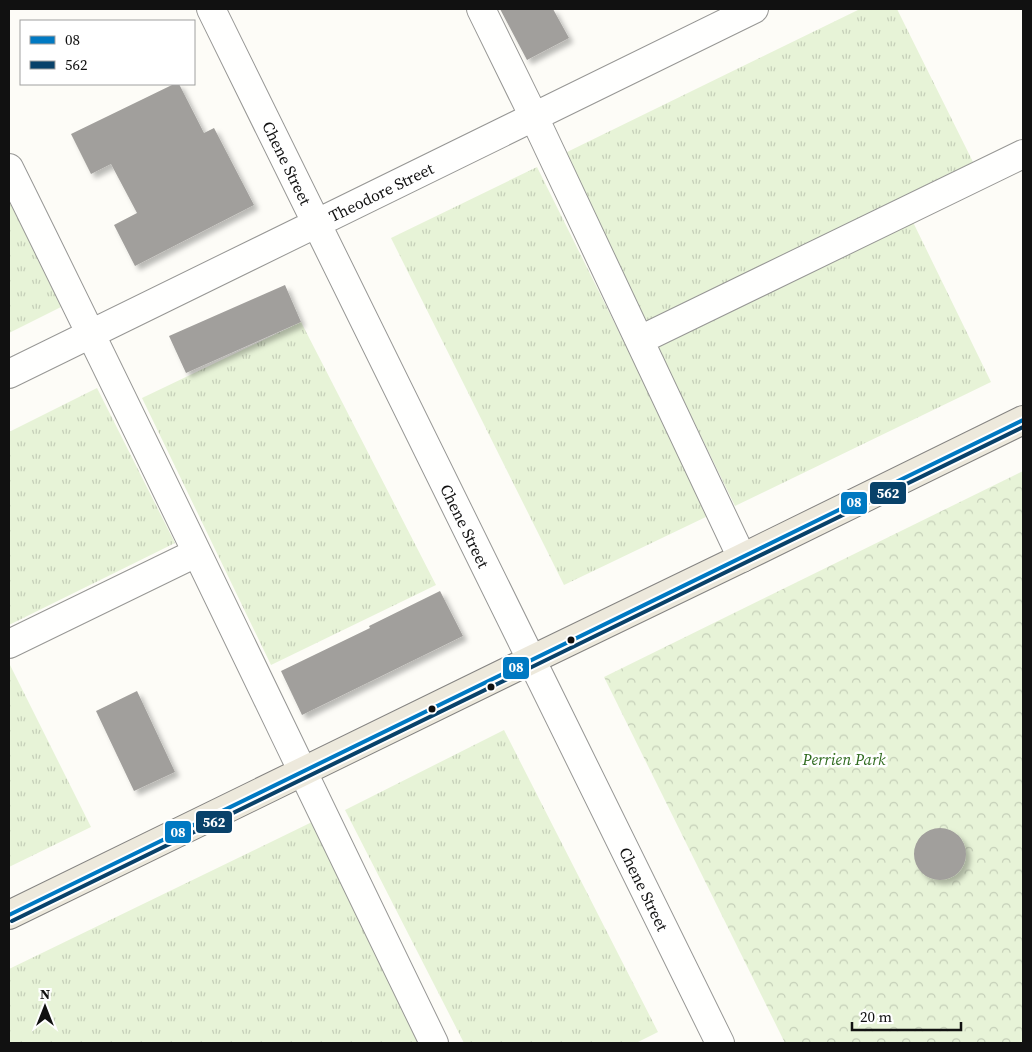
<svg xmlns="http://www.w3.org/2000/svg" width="1032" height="1052" font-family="'Source Serif 4',serif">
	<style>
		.grass { fill: url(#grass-tufts) }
		.park { fill: url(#park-crowns) }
		.building { fill: #a19f9c; filter: url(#shadow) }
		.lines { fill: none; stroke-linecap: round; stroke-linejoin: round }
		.minor-casing { stroke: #979795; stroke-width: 30 }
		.major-casing { stroke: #858482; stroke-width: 30 }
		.minor { stroke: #fffffe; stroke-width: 28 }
		.major { stroke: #ede9dc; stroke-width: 28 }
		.bus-1-casing { stroke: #fff; stroke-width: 8 }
		.bus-2-casing { stroke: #fff; stroke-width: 8 }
		.bus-1 { stroke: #0079c2; stroke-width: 4 }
		.bus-2 { stroke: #09426a; stroke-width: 4 }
		.bus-dot { fill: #111; stroke: #fff; stroke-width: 2 }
		.labels { text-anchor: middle; stroke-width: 5; stroke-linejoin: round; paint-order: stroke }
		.street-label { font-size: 16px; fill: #111; stroke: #fff }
		.park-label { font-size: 16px; font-style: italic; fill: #2f6b1f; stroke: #fff }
		.line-badge { stroke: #fff; stroke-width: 2 }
		.badge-label { font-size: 14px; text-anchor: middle; font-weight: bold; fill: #fff }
	</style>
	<defs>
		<pattern id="grass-tufts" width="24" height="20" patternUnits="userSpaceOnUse" patternTransform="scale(1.25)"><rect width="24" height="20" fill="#e7f3d7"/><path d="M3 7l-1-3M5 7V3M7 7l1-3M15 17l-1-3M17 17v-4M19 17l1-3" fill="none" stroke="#c5cfb8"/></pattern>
		<pattern id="park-crowns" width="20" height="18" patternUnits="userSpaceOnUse" patternTransform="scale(1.25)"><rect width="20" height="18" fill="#e7f3d7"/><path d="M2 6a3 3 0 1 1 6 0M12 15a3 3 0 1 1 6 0" fill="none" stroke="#c5cfb8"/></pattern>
		<filter id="shadow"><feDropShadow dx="4.5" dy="4.5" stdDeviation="2.5" flood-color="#0004"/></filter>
	</defs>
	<rect width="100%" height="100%" fill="#fdfcf7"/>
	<path class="grass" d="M 860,9 L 897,9 L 973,162 L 646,322 L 563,154 Z
		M 537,167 L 710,515 L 564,585 L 391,238 Z
		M 9,198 L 61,307 L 9,333 Z
		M 911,218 L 991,382 L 735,506 L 655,342 Z
		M 301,322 L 436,585 L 271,665 L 142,398 Z
		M 97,388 L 175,543 L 9,625 L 9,432 Z
		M 9,663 L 91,827 L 9,867 Z
		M 504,730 L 658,1032 L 636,1043 L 464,1043 L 345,810 Z
		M 312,822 L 420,1043 L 9,1043 L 9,969 Z"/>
	<path class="park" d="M 1023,471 L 1023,1043 L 785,1043 L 604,677 Z"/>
	<path class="building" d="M 500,9 L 553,9 L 569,38 L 527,60 Z
		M 174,84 L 179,84 L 204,133 L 214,128 L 254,205 L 135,266 L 114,225 L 137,213 L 111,164 L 91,174 L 71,134 Z
		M 285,285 L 301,322 L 186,373 L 169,336 Z
		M 440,591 L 463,636 L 302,715 L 281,671 L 370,628 L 369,626 Z
		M 137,691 L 175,772 L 134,791 L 96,711 Z
		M914 854a26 26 0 1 1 52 0a26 26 0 1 1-52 0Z"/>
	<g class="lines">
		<g class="minor-casing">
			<path id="minor" d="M 211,9 L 720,1043
				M 481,9 L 534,117 L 742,558
				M 9,168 C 153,458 292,751 434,1043
				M 640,340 L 1023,154
				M 9,374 L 754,9
				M 9,644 L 196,553"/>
		</g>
		<g class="major-casing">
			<path id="major" d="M 9,915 L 531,660 L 742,558 L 1023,420"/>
		</g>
		<use href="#minor" class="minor"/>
		<use href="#major" class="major"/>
		<g class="bus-1-casing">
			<path id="bus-1" d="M 9,915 L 1023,420"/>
		</g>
		<g class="bus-2-casing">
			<path id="bus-2" d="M 12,921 L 1023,427"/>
		</g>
		<use href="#bus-1" class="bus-1"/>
		<use href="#bus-2" class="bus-2"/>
	</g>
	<g class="bus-dot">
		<circle cx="571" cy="640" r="4.5"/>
		<circle cx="491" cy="687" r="4.5"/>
		<circle cx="432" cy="709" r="4.5"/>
	</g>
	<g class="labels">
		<g class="street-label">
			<text transform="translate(287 163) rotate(64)" y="6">Chene Street</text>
			<text transform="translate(381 192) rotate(-26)" y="6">Theodore Street</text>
			<text transform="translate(465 526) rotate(64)" y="6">Chene Street</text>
			<text transform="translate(644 889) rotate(64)" y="6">Chene Street</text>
		</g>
		<g class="park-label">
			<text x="844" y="765">Perrien Park</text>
		</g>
	</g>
	<g class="line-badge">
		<rect x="869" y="481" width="38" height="24" rx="5" fill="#09426a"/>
		<rect x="840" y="491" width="28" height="24" rx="5" fill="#0079c2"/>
		<rect x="502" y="656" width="28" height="24" rx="5" fill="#0079c2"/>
		<rect x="195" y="810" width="38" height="24" rx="5" fill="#09426a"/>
		<rect x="164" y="820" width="28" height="24" rx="5" fill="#0079c2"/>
	</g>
	<g class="badge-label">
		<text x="888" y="498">562</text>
		<text x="854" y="507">08</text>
		<text x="516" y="672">08</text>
		<text x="214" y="827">562</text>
		<text x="178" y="837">08</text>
	</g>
	<rect width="1032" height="1052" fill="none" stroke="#111111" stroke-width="20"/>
	<rect x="20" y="20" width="175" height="65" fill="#ffffff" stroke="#a0a0a0"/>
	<rect x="30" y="36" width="25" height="8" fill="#0079c2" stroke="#a0a0a0"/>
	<text x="65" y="45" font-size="15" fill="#111111">08</text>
	<rect x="30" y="61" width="25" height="8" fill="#09426a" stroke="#a0a0a0"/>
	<text x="65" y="70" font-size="15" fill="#111111">562</text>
	<g transform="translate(45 1007)" stroke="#ffffff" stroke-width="4" paint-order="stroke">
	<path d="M0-4L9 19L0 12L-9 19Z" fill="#111111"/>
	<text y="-8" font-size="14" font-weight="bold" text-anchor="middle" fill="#111111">N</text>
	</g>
	<path d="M852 1022v8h109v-8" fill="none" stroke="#111111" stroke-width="2.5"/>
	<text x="860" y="1022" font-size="15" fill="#111111" stroke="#ffffff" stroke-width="4" paint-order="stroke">20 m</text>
</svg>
